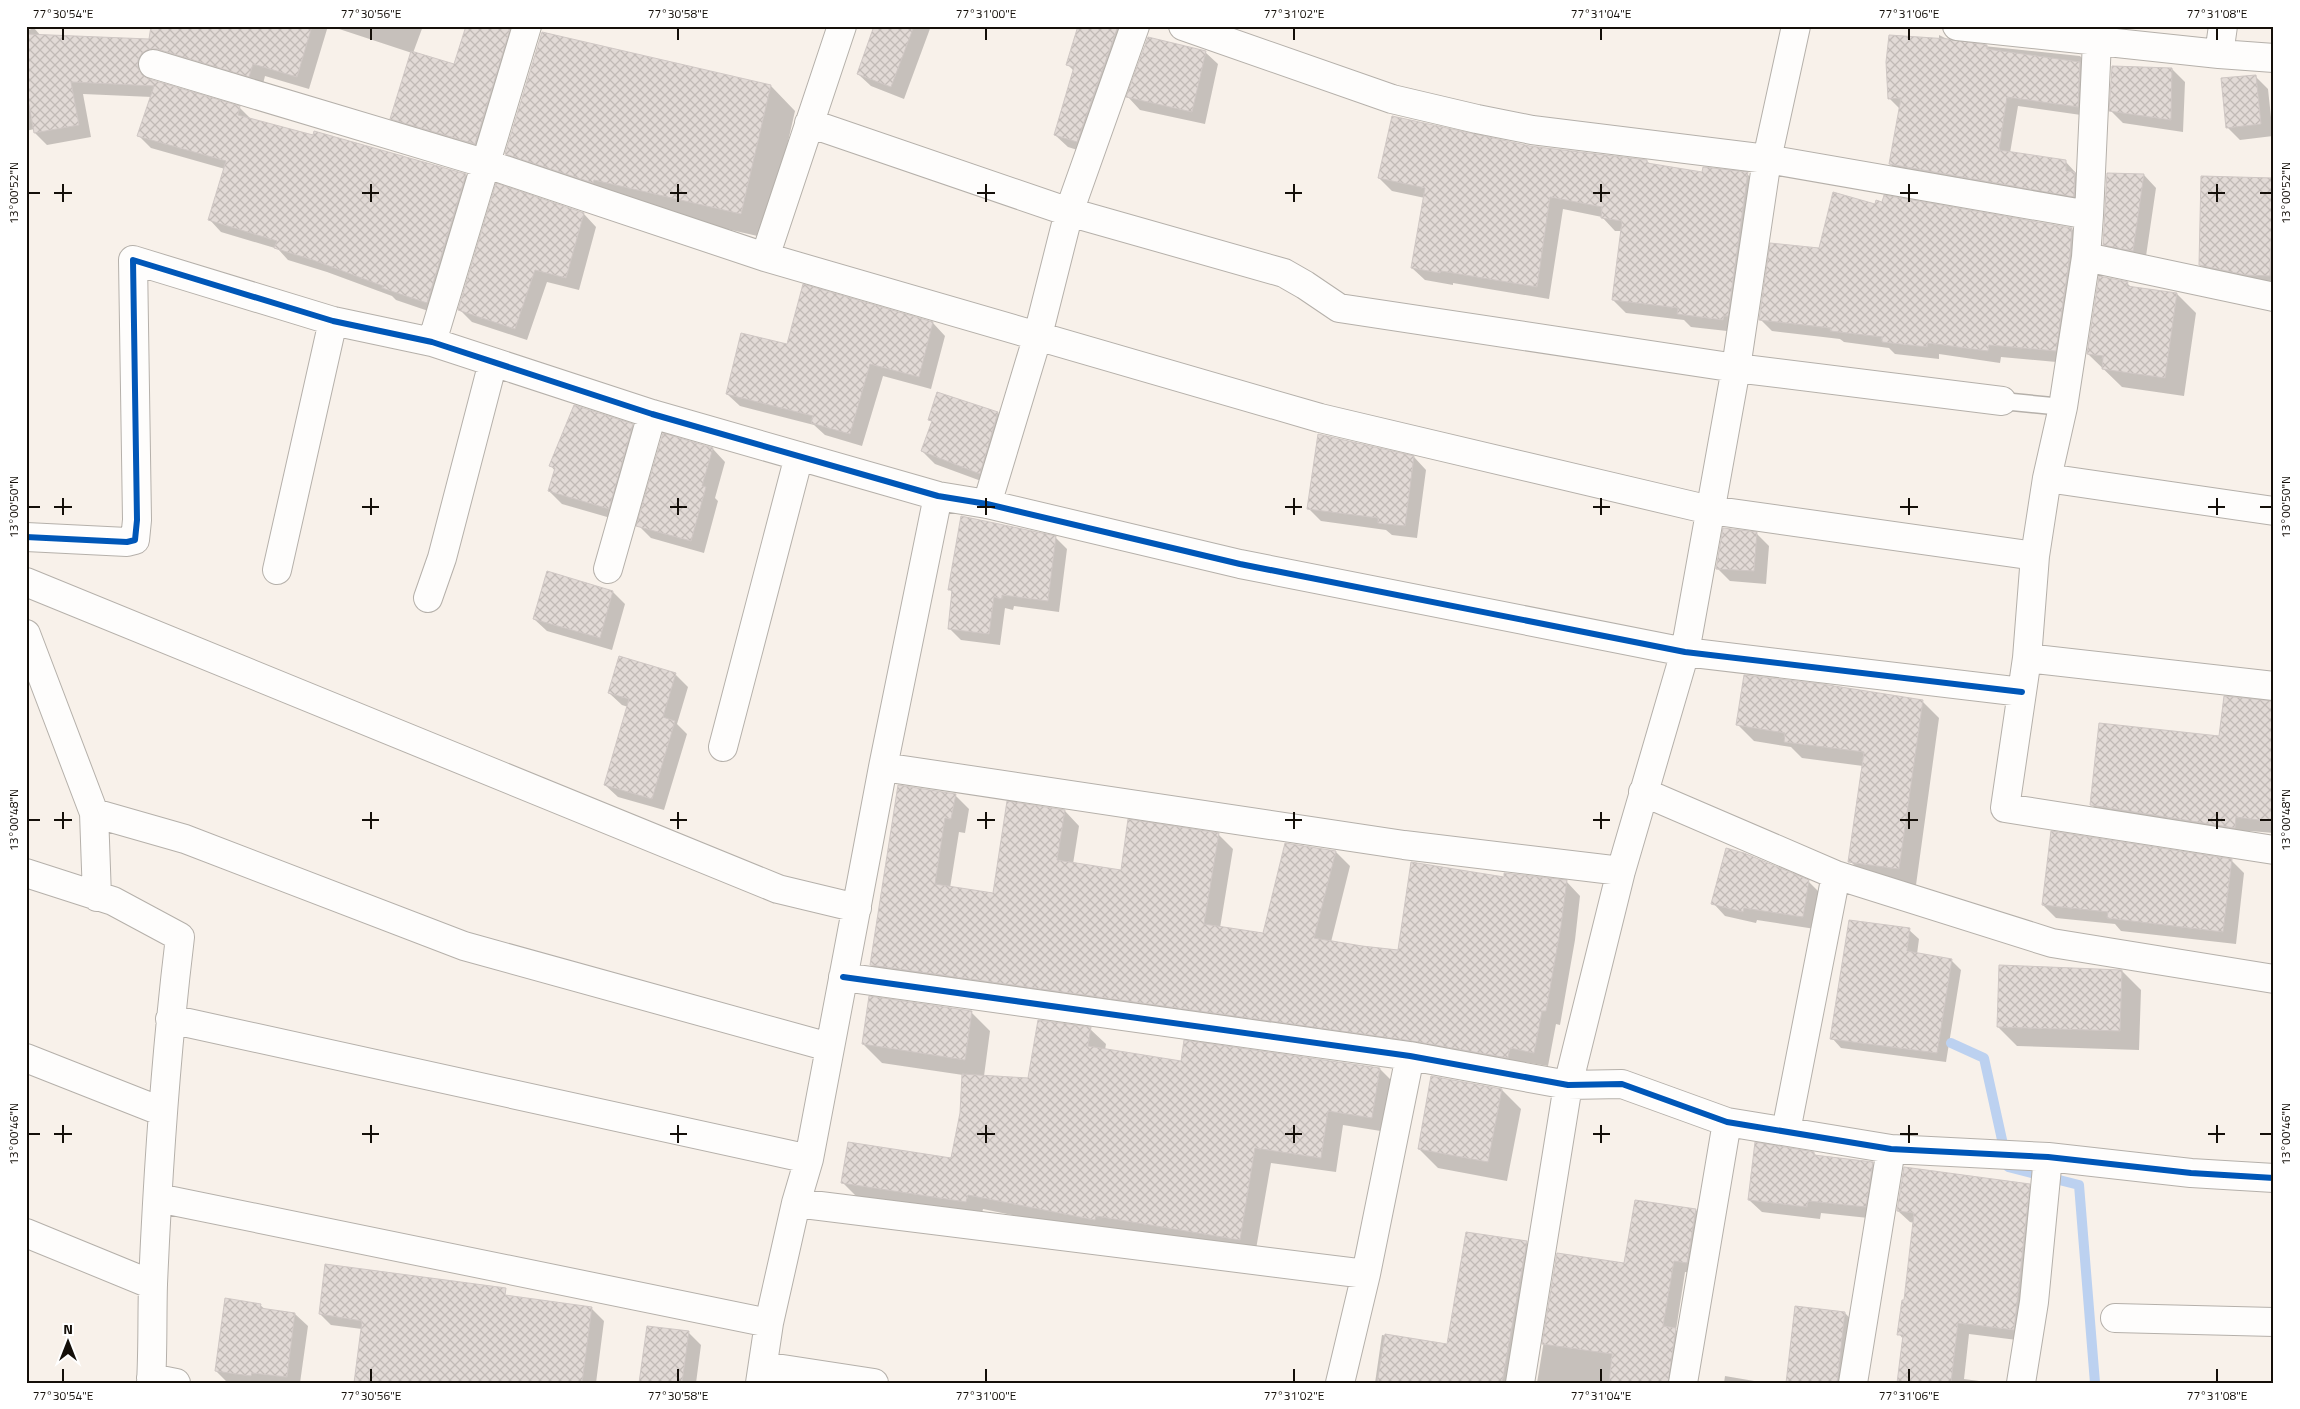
<svg xmlns="http://www.w3.org/2000/svg" width="2300" height="1409" font-family="'Titillium Web',sans-serif">
	<style>
		.shadow { fill: #0003 }
		.lines { fill: none; stroke-linecap: round; stroke-linejoin: round }
		.stream { stroke: #bcd1f0; stroke-width: 10 }
		.building { fill: url(#building-cross-hatch); stroke: #cfc7c4 }
		.service-casing { stroke: #b5b0aa; stroke-width: 19 }
		.minor-casing { stroke: #b5b0aa; stroke-width: 30 }
		.service { stroke: #fefdfc; stroke-width: 16 }
		.minor { stroke: #fefdfc; stroke-width: 28 }
		.cycleway-casing { stroke: #fff; stroke-width: 9 }
		.cycleway { stroke: #0057b8; stroke-width: 6 }
		.ticks { fill: none; stroke: #140f09; stroke-width: 2 }
		.neatline { fill: none; stroke: #140f09; stroke-width: 2 }
		.ticks-label { font-size: 12px; text-anchor: middle; fill: #140f09 }
	</style>
	<defs>
		<pattern id="building-cross-hatch" width="8" height="8" patternUnits="userSpaceOnUse" patternTransform="scale(1.25)"><rect width="8" height="8" fill="#e2dad6"/><path d="M0 0l8 8M0 8l8-8" fill="none" stroke="#c1bab6"/></pattern>
	</defs>
	<rect width="100%" height="100%" fill="#f8f1ea"/>
	<path class="shadow" d="M 152,26 L 328,26 L 309,89 L 265,76 L 262,88 L 150,73 L 150,81 L 240,108 L 252,120 L 466,175 L 478,187 L 440,315 L 396,300 L 392,296 L 327,272 L 288,260 L 278,249 L 221,232 L 209,219 L 225,169 L 151,148 L 139,136 L 152,97 L 83,94 L 91,137 L 47,145 L 35,133 L 34,129 L 26,131 L 26,31 L 34,28 L 41,36 L 150,40 Z
		M 330,26 L 423,26 L 413,53 L 455,66 L 467,26 L 543,26 L 533,32 L 492,160 L 408,135 L 391,118 L 412,53 Z
		M 875,26 L 931,26 L 904,99 L 871,86 L 858,74 Z
		M 1079,26 L 1135,26 L 1090,154 L 1068,147 L 1055,135 L 1074,71 L 1067,64 Z
		M 1939,35 L 1955,43 L 2080,56 L 2091,67 L 2088,116 L 2018,106 L 2010,153 L 2065,161 L 2085,183 L 2084,206 L 1901,174 L 1890,164 L 1900,109 L 1890,99 L 1939,41 Z
		M 1205,52 L 1218,64 L 1205,124 L 1140,110 L 1128,97 Z
		M 2172,69 L 2185,82 L 2183,132 L 2123,123 L 2111,111 Z
		M 2255,76 L 2268,89 L 2273,136 L 2240,140 L 2227,127 Z
		M 771,86 L 795,111 L 766,238 L 618,204 L 531,178 L 506,153 Z
		M 1530,147 L 1647,161 L 1651,165 L 1703,173 L 1747,174 L 1760,186 L 1736,332 L 1691,327 L 1684,320 L 1626,313 L 1613,300 L 1622,231 L 1615,231 L 1602,217 L 1563,209 L 1549,299 L 1453,283 L 1453,285 L 1425,280 L 1412,268 L 1425,198 L 1392,191 L 1379,178 Z
		M 2144,175 L 2156,188 L 2145,263 L 2117,257 L 2104,244 Z
		M 2272,179 L 2274,294 L 2219,284 L 2200,264 Z
		M 497,185 L 584,214 L 596,227 L 579,290 L 547,282 L 527,340 L 472,322 L 459,309 Z
		M 1876,205 L 2072,229 L 2084,241 L 2067,363 L 2001,357 L 2000,363 L 1939,354 L 1939,359 L 1895,354 L 1889,348 L 1844,342 L 1840,339 L 1772,331 L 1760,319 L 1819,249 Z
		M 2127,283 L 2132,288 L 2177,294 L 2196,313 L 2184,396 L 2122,387 L 2088,354 Z
		M 933,323 L 945,336 L 931,389 L 883,376 L 862,446 L 825,435 L 814,425 L 740,406 L 727,394 L 788,345 Z
		M 938,394 L 998,413 L 1010,426 L 992,485 L 935,464 L 922,451 L 933,422 L 929,419 Z
		M 632,425 L 645,438 L 621,521 L 562,504 L 549,491 L 555,471 L 551,466 Z
		M 713,449 L 725,462 L 715,498 L 718,501 L 704,553 L 651,538 L 638,525 Z
		M 1414,457 L 1426,470 L 1417,538 L 1392,535 L 1386,530 L 1321,521 L 1308,508 Z
		M 1757,534 L 1769,546 L 1766,584 L 1730,581 L 1717,568 Z
		M 1055,537 L 1067,549 L 1059,612 L 1014,606 L 1013,610 L 1005,608 L 1000,645 L 961,640 L 949,628 L 953,593 L 949,589 Z
		M 613,592 L 625,604 L 612,650 L 547,631 L 534,619 Z
		M 675,674 L 688,687 L 677,724 L 687,734 L 664,810 L 618,797 L 605,785 L 628,707 L 622,705 L 609,693 Z
		M 1922,701 L 1939,718 L 1916,885 L 1867,878 L 1850,861 L 1863,766 L 1802,758 L 1791,747 L 1754,741 L 1737,724 Z
		M 2274,703 L 2274,833 L 2250,831 L 2249,841 L 2105,819 L 2092,805 L 2221,738 Z
		M 955,795 L 969,809 L 965,833 L 959,832 L 950,888 L 994,894 L 1008,803 L 1065,811 L 1079,826 L 1073,864 L 1122,871 L 1218,834 L 1233,849 L 1220,928 L 1264,935 L 1336,852 L 1350,866 L 1331,942 L 1399,951 L 1505,878 L 1566,881 L 1580,896 L 1575,940 L 1560,1025 L 1556,1024 L 1548,1066 L 1524,1062 L 1522,1072 L 886,979 L 872,965 Z
		M 2231,860 L 2244,873 L 2236,944 L 2121,931 L 2115,924 L 2056,918 L 2043,905 Z
		M 1808,881 L 1821,894 L 1815,929 L 1757,920 L 1756,923 L 1725,916 L 1713,903 Z
		M 1909,930 L 1919,939 L 1917,954 L 1951,960 L 1961,970 L 1946,1062 L 1841,1048 L 1832,1038 Z
		M 2122,971 L 2141,990 L 2139,1050 L 2017,1046 L 1998,1027 Z
		M 971,1012 L 990,1031 L 984,1076 L 1029,1079 L 1090,1029 L 1106,1044 L 1105,1050 L 1182,1063 L 1380,1069 L 1395,1084 L 1387,1132 L 1343,1125 L 1336,1172 L 1271,1163 L 1255,1255 L 1110,1235 L 983,1209 L 981,1217 L 858,1198 L 842,1182 L 952,1159 L 961,1113 L 963,1075 L 882,1063 L 863,1044 Z
		M 1432,1077 L 1502,1090 L 1521,1109 L 1507,1181 L 1438,1168 L 1419,1149 Z
		M 1814,1153 L 1817,1156 L 1872,1163 L 1885,1176 L 1878,1219 L 1821,1213 L 1820,1219 L 1762,1212 L 1749,1200 Z
		M 2029,1185 L 2041,1197 L 2025,1341 L 1969,1334 L 1964,1379 L 1994,1383 L 1898,1383 L 1904,1340 L 1899,1334 L 1905,1301 L 1914,1223 L 1910,1222 L 1898,1211 Z
		M 1636,1202 L 1696,1210 L 1707,1222 L 1699,1274 L 1685,1272 L 1676,1330 L 1686,1341 L 1681,1383 L 1537,1383 L 1558,1255 L 1625,1265 Z
		M 1526,1242 L 1538,1254 L 1517,1383 L 1375,1383 L 1382,1335 L 1448,1345 Z
		M 499,1289 L 510,1300 L 362,1329 L 331,1325 L 320,1314 Z
		M 260,1305 L 266,1310 L 295,1314 L 308,1326 L 300,1383 L 228,1383 L 216,1371 Z
		M 591,1308 L 604,1321 L 596,1383 L 539,1383 Z
		M 1845,1313 L 1857,1326 L 1851,1383 L 1787,1383 Z
		M 688,1332 L 701,1345 L 696,1383 L 640,1383 Z
		M 1725,1376 L 1766,1383 L 1724,1383 Z"/>
	<g class="lines">
		<path class="stream" d="M 1951,1043 L 1984,1058 L 2008,1167 L 2079,1185 L 2095,1383"/>
	</g>
	<path class="building" d="M 151,26 L 312,26 L 297,77 L 253,64 L 249,77 L 157,49 L 149,49 L 142,53 L 138,60 L 138,68 L 142,75 L 149,79 L 240,106 L 238,115 L 313,135 L 314,131 L 466,174 L 427,303 L 382,288 L 383,286 L 313,260 L 274,248 L 277,241 L 208,220 L 226,161 L 137,136 L 154,86 L 71,82 L 79,125 L 34,133 L 26,87 L 26,34 L 149,39 Z
		M 466,26 L 511,26 L 475,144 L 390,119 L 411,51 L 454,64 Z
		M 874,26 L 914,26 L 891,87 L 857,74 Z
		M 1078,26 L 1118,26 L 1077,142 L 1054,135 L 1074,67 L 1066,65 Z
		M 542,32 L 771,85 L 741,214 L 594,180 L 593,183 L 505,154 Z
		M 1889,35 L 1949,39 L 1987,45 L 1987,49 L 2080,62 L 2078,107 L 2007,97 L 1999,150 L 2066,160 L 2066,171 L 2075,172 L 2074,197 L 1889,164 L 1901,98 L 1888,99 L 1886,62 Z
		M 1148,37 L 1206,51 L 1192,112 L 1126,97 Z
		M 2112,66 L 2172,68 L 2171,120 L 2109,111 Z
		M 2256,75 L 2261,124 L 2226,128 L 2221,78 Z
		M 1392,116 L 1530,146 L 1647,160 L 1647,163 L 1702,172 L 1703,167 L 1748,172 L 1728,316 L 1724,316 L 1723,320 L 1677,314 L 1678,308 L 1612,300 L 1622,221 L 1601,218 L 1602,207 L 1550,197 L 1537,287 L 1441,271 L 1440,273 L 1411,268 L 1425,188 L 1378,178 Z
		M 2107,173 L 2144,174 L 2133,251 L 2103,245 Z
		M 2201,176 L 2273,178 L 2270,276 L 2245,275 L 2199,265 Z
		M 496,183 L 584,213 L 566,278 L 535,270 L 515,329 L 458,310 Z
		M 1833,192 L 1875,204 L 1876,200 L 1882,202 L 1884,195 L 2072,228 L 2070,255 L 2056,351 L 1989,345 L 1988,351 L 1928,343 L 1927,347 L 1882,342 L 1882,337 L 1830,331 L 1831,328 L 1759,320 L 1770,243 L 1819,248 Z
		M 2099,276 L 2128,282 L 2127,286 L 2177,293 L 2165,378 L 2102,369 L 2103,356 L 2087,354 Z
		M 803,284 L 933,322 L 919,377 L 870,364 L 850,434 L 811,423 L 813,416 L 726,394 L 741,333 L 787,344 Z
		M 937,392 L 998,412 L 980,474 L 921,451 L 932,421 L 928,420 Z
		M 574,405 L 633,424 L 609,509 L 548,491 L 555,468 L 549,466 Z
		M 663,433 L 713,448 L 702,486 L 706,487 L 691,541 L 636,526 Z
		M 1318,434 L 1414,456 L 1405,526 L 1378,523 L 1378,518 L 1307,509 Z
		M 961,516 L 1056,536 L 1048,601 L 1002,595 L 1002,599 L 994,597 L 989,634 L 948,629 L 952,590 L 948,590 Z
		M 1723,528 L 1757,532 L 1754,571 L 1716,569 Z
		M 547,571 L 613,591 L 600,638 L 533,619 Z
		M 619,656 L 676,673 L 663,717 L 675,721 L 652,799 L 604,785 L 629,699 L 608,693 Z
		M 1744,675 L 1822,684 L 1923,700 L 1899,869 L 1848,862 L 1864,752 L 1784,742 L 1785,733 L 1736,725 Z
		M 2224,696 L 2274,701 L 2274,822 L 2236,817 L 2235,828 L 2090,805 L 2099,723 L 2219,736 Z
		M 898,785 L 956,794 L 951,819 L 945,818 L 935,884 L 993,893 L 1007,801 L 1065,810 L 1057,860 L 1121,870 L 1128,819 L 1219,833 L 1204,924 L 1263,933 L 1285,843 L 1336,851 L 1314,938 L 1362,946 L 1398,950 L 1411,862 L 1504,877 L 1504,873 L 1567,880 L 1561,926 L 1546,1011 L 1542,1011 L 1534,1053 L 1510,1048 L 1508,1058 L 1412,1041 L 870,965 Z
		M 2051,831 L 2232,859 L 2223,932 L 2107,918 L 2108,912 L 2042,905 Z
		M 1726,848 L 1744,853 L 1809,880 L 1803,917 L 1744,908 L 1743,912 L 1711,904 Z
		M 1849,920 L 1910,928 L 1907,951 L 1952,959 L 1937,1053 L 1830,1039 Z
		M 1999,965 L 2122,970 L 2120,1031 L 1997,1027 Z
		M 869,996 L 972,1011 L 965,1060 L 862,1044 Z
		M 1038,1020 L 1091,1027 L 1088,1046 L 1181,1061 L 1184,1040 L 1380,1068 L 1372,1118 L 1328,1111 L 1321,1158 L 1255,1148 L 1240,1240 L 1096,1216 L 1095,1220 L 968,1195 L 966,1202 L 841,1183 L 848,1142 L 951,1158 L 960,1113 L 962,1074 L 1028,1078 Z
		M 1431,1076 L 1502,1089 L 1488,1162 L 1418,1149 Z
		M 1755,1142 L 1814,1152 L 1814,1155 L 1873,1162 L 1866,1207 L 1808,1201 L 1807,1207 L 1748,1200 Z
		M 1904,1167 L 2030,1184 L 2014,1330 L 1958,1323 L 1951,1383 L 1897,1383 L 1903,1335 L 1897,1335 L 1902,1300 L 1904,1300 L 1914,1213 L 1897,1211 Z
		M 1635,1200 L 1696,1209 L 1687,1263 L 1674,1261 L 1663,1326 L 1676,1328 L 1668,1383 L 1609,1383 L 1612,1354 L 1542,1344 L 1557,1253 L 1624,1263 Z
		M 1466,1232 L 1527,1241 L 1502,1383 L 1377,1383 L 1385,1334 L 1447,1344 Z
		M 325,1264 L 506,1288 L 505,1295 L 592,1307 L 582,1383 L 354,1383 L 362,1321 L 319,1314 Z
		M 225,1298 L 261,1304 L 260,1308 L 295,1313 L 287,1377 L 252,1373 L 251,1376 L 215,1371 Z
		M 1795,1306 L 1845,1312 L 1837,1383 L 1786,1383 Z
		M 647,1326 L 689,1331 L 682,1383 L 639,1383 Z"/>
	<g class="lines">
		<g class="service-casing">
			<path id="service" d="M 2002,401 L 2063,407"/>
		</g>
		<g class="minor-casing">
			<path id="minor" d="M 1183,26 L 1392,99 L 1477,119 L 1532,130 L 1767,159 L 2089,215 L 2086,257 L 2274,297
				M 1957,26 L 2219,54 L 2274,58
				M 2219,54 L 2223,26
				M 153,64 L 487,164 L 765,257 L 1320,418 L 1710,510 L 2035,556
				M 809,123 L 1069,212 L 1284,273 L 1305,285 L 1339,308 L 1736,368 L 2002,401
				M 2089,215 L 2097,41
				M 765,257 L 842,26
				M 2086,257 L 2063,407 L 2047,478 L 2035,556 L 2027,658 L 2005,808 L 2274,850
				M 432,342 L 527,26
				M 2047,478 L 2274,511
				M 987,504 L 1038,335 L 1069,212 L 1135,26
				M 26,537 L 127,542 L 135,540 L 137,520 L 133,260 L 333,321 L 432,342 L 652,414 L 938,496 L 987,504 L 1240,564 L 1685,652 L 2022,692
				M 608,569 L 652,414
				M 277,570 L 333,321
				M 26,582 L 778,889 L 857,908
				M 428,598 L 442,558 L 493,362
				M 26,634 L 94,813 L 97,897
				M 2027,658 L 2274,686
				M 723,747 L 799,456
				M 883,767 L 1404,845 L 1621,871
				M 1643,792 L 1836,875 L 1786,1131
				M 94,813 L 185,839 L 464,946 L 829,1047
				M 26,873 L 113,901 L 180,937 C 166,1052 158,1168 153,1284 C 152,1317 153,1350 151,1383
				M 1836,875 L 2052,943 L 2274,979
				M 843,977 L 1410,1056 L 1568,1085 L 1622,1084 L 1727,1122 L 1891,1149 L 2048,1157 L 2191,1173 L 2274,1178
				M 170,1019 L 809,1159
				M 26,1058 L 163,1112
				M 158,1198 L 769,1323
				M 796,1203 L 1366,1274
				M 26,1233 L 153,1285
				M 2115,1318 L 2274,1322
				M 763,1366 L 874,1383
				M 151,1378 L 176,1383
				M 760,1383 L 769,1323 L 796,1203 L 809,1159 L 883,767 L 938,496
				M 1340,1383 L 1366,1274 L 1410,1056
				M 1520,1383 L 1568,1085 L 1621,871 L 1685,652 L 1736,368 L 1767,159 L 1796,26
				M 1683,1383 L 1727,1122
				M 1853,1383 L 1891,1149
				M 2021,1383 L 2034,1302 L 2048,1157"/>
		</g>
		<use href="#service" class="service"/>
		<use href="#minor" class="minor"/>
		<g class="cycleway-casing">
			<path id="cycleway" d="M 26,537 L 127,542 L 135,540 L 137,520 L 133,260 L 333,321 L 432,342 L 652,414 L 938,496 L 987,504 L 1240,564 L 1685,652 L 2022,692
				M 843,977 L 1410,1056 L 1568,1085 L 1622,1084 L 1727,1122 L 1891,1149 L 2048,1157 L 2191,1173 L 2274,1178"/>
		</g>
		<use href="#cycleway" class="cycleway"/>
	</g>
	<path class="ticks" d="M 63,28 L 63,40M 371,28 L 371,40M 678,28 L 678,40M 986,28 L 986,40M 1294,28 L 1294,40M 1601,28 L 1601,40M 1909,28 L 1909,40M 2217,28 L 2217,40M 63,184 L 63,202M 371,184 L 371,202M 678,184 L 678,202M 986,184 L 986,202M 1294,184 L 1294,202M 1601,184 L 1601,202M 1909,184 L 1909,202M 2217,184 L 2217,202M 28,193 L 40,193M 54,193 L 72,193M 362,193 L 379,193M 670,193 L 687,193M 977,193 L 995,193M 1285,193 L 1302,193M 1593,193 L 1610,193M 1900,193 L 1918,193M 2208,193 L 2225,193M 2260,193 L 2272,193M 63,498 L 63,515M 371,498 L 371,515M 678,498 L 678,515M 986,498 L 986,515M 1294,498 L 1294,515M 1601,498 L 1601,515M 1909,498 L 1909,515M 2217,498 L 2217,515M 28,507 L 40,507M 54,507 L 72,507M 362,507 L 379,507M 670,507 L 687,507M 977,507 L 995,507M 1285,507 L 1302,507M 1593,507 L 1610,507M 1900,507 L 1918,507M 2208,507 L 2225,507M 2260,507 L 2272,507M 63,812 L 63,829M 371,812 L 371,829M 678,812 L 678,829M 986,812 L 986,829M 1294,812 L 1294,829M 1601,812 L 1601,829M 1909,812 L 1909,829M 2217,812 L 2217,829M 28,820 L 40,820M 54,820 L 72,820M 362,820 L 379,820M 670,820 L 687,820M 977,820 L 995,820M 1285,820 L 1302,820M 1593,820 L 1610,820M 1900,820 L 1918,820M 2208,820 L 2225,820M 2260,820 L 2272,820M 63,1125 L 63,1143M 371,1125 L 371,1143M 678,1125 L 678,1143M 986,1125 L 986,1143M 1294,1125 L 1294,1143M 1601,1125 L 1601,1143M 1909,1125 L 1909,1143M 2217,1125 L 2217,1143M 28,1134 L 40,1134M 54,1134 L 72,1134M 362,1134 L 379,1134M 670,1134 L 687,1134M 977,1134 L 995,1134M 1285,1134 L 1302,1134M 1593,1134 L 1610,1134M 1900,1134 L 1918,1134M 2208,1134 L 2225,1134M 2260,1134 L 2272,1134M 63,1369 L 63,1382M 371,1369 L 371,1382M 678,1369 L 678,1382M 986,1369 L 986,1382M 1294,1369 L 1294,1382M 1601,1369 L 1601,1382M 1909,1369 L 1909,1382M 2217,1369 L 2217,1382"/>
	<rect width="2300" height="1409" fill="none" stroke="#ffffff" stroke-width="55"/>
	<g transform="translate(68 1342)" stroke="#ffffff" stroke-width="4" paint-order="stroke">
	<path d="M0-4L9 19L0 12L-9 19Z" fill="#140f09"/>
	<text y="-8" font-size="14" font-weight="bold" text-anchor="middle" fill="#140f09">N</text>
	</g>
	<rect x="28" y="28" width="2244" height="1354" class="neatline"/>
	<g class="ticks-label">
		<text x="63" y="18">77°30'54"E</text>
		<text x="371" y="18">77°30'56"E</text>
		<text x="678" y="18">77°30'58"E</text>
		<text x="986" y="18">77°31'00"E</text>
		<text x="1294" y="18">77°31'02"E</text>
		<text x="1601" y="18">77°31'04"E</text>
		<text x="1909" y="18">77°31'06"E</text>
		<text x="2217" y="18">77°31'08"E</text>
		<text transform="translate(14 193) rotate(-90)" y="4">13°00'52"N</text>
		<text transform="translate(2286 193) rotate(-90)" y="4">13°00'52"N</text>
		<text transform="translate(14 507) rotate(-90)" y="4">13°00'50"N</text>
		<text transform="translate(2286 507) rotate(-90)" y="4">13°00'50"N</text>
		<text transform="translate(14 820) rotate(-90)" y="4">13°00'48"N</text>
		<text transform="translate(2286 820) rotate(-90)" y="4">13°00'48"N</text>
		<text transform="translate(14 1134) rotate(-90)" y="4">13°00'46"N</text>
		<text transform="translate(2286 1134) rotate(-90)" y="4">13°00'46"N</text>
		<text x="63" y="1400">77°30'54"E</text>
		<text x="371" y="1400">77°30'56"E</text>
		<text x="678" y="1400">77°30'58"E</text>
		<text x="986" y="1400">77°31'00"E</text>
		<text x="1294" y="1400">77°31'02"E</text>
		<text x="1601" y="1400">77°31'04"E</text>
		<text x="1909" y="1400">77°31'06"E</text>
		<text x="2217" y="1400">77°31'08"E</text>
	</g>
</svg>
